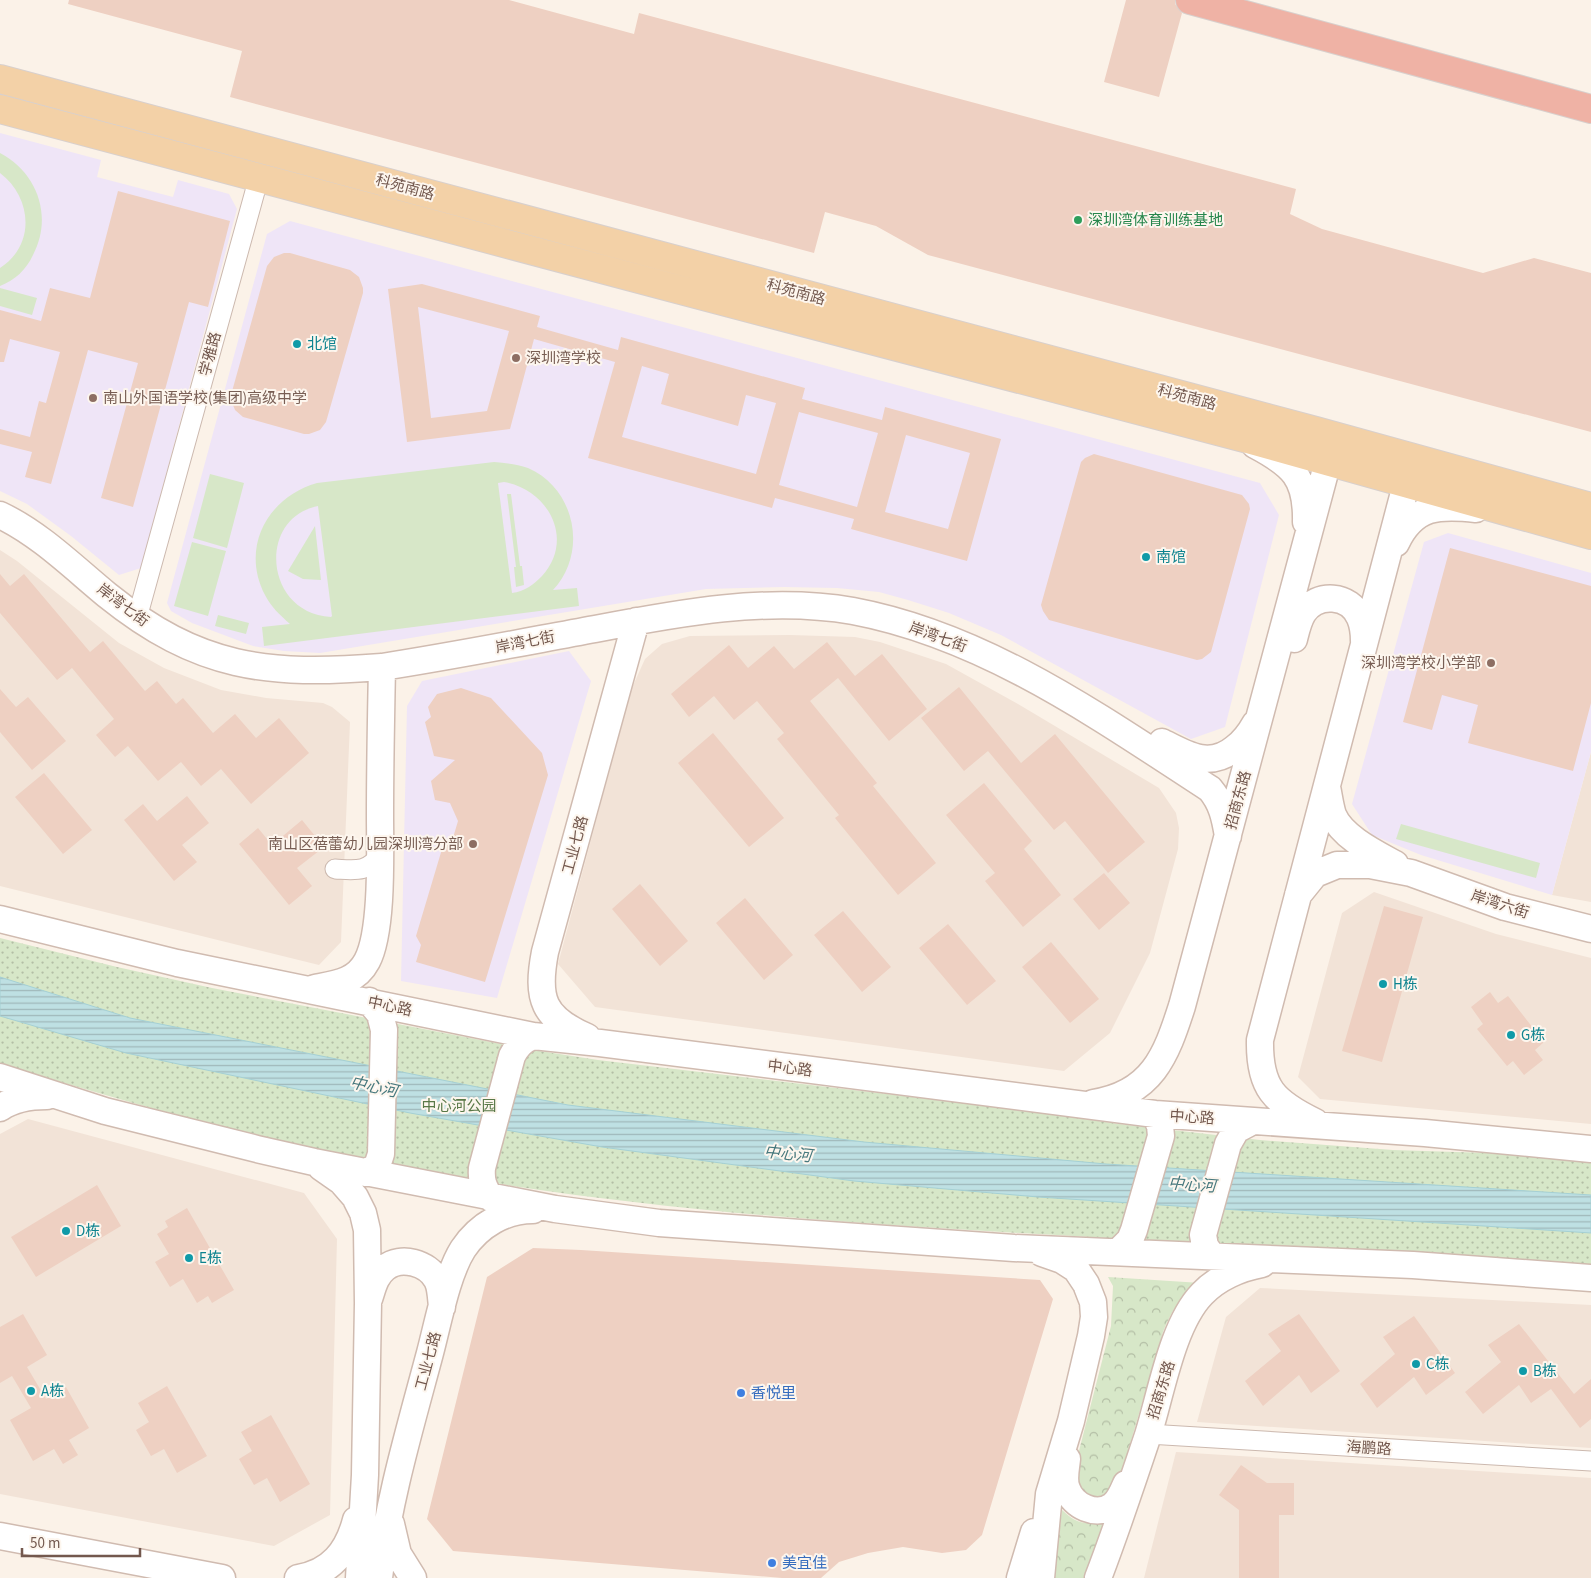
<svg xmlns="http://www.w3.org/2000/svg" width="1591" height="1578" font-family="'Source Sans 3','Noto Sans SC',sans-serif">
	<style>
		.residential { fill: #f2e3d7 }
		.education { fill: #efe5f7 }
		.forest { fill: url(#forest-crowns) }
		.park { fill: url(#park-dots) }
		.garden { fill: #d7e7c8; fill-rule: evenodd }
		.water { fill: url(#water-rules); stroke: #a5d0d4 }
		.building { fill: #eed0c2; fill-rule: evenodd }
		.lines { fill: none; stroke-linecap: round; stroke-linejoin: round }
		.street-casing { stroke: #ccb9af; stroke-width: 21 }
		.secondary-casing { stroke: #d0bbb0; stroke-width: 29 }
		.primary-casing { stroke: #d8d0cd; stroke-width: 30 }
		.highway-casing { stroke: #d8d0cd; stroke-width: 30 }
		.street { stroke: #fff; stroke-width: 19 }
		.secondary { stroke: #fff; stroke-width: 26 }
		.primary { stroke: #f3d1a7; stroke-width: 28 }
		.highway { stroke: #efb2a5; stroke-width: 28 }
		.leisure-dot { fill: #2e9e5b; stroke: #fdf6ee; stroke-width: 2 }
		.culture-dot { fill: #0f9aa8; stroke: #fdf6ee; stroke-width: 2 }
		.education-dot { fill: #8d6e63; stroke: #fdf6ee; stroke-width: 2 }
		.shop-dot { fill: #3f7fe0; stroke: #fdf6ee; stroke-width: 2 }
		.labels { text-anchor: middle; stroke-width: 4; stroke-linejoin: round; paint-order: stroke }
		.street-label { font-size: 15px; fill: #73584e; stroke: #fdf6ee }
		.leisure-label { font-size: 15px; fill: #27864d; stroke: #fdf6ee; text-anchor: start }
		.culture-label { font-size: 15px; fill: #0d838f; stroke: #fdf6ee; text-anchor: start }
		.education-label { font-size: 15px; fill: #785e54; stroke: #fdf6ee; text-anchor: start }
		.park-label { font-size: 15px; fill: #597847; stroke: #fdf6ee }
		.shop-label { font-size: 15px; fill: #366cbe; stroke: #fdf6ee; text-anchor: start }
		.water-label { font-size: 16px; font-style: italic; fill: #47787d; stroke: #fdf6ee }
	</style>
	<defs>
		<pattern id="forest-crowns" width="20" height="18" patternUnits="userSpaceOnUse" patternTransform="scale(1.25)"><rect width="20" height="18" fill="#d7e7c8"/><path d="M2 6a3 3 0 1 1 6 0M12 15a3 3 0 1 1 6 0" fill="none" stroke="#b3bea5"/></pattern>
		<pattern id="park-dots" width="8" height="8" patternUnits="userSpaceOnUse" patternTransform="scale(1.25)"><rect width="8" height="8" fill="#d7e7c8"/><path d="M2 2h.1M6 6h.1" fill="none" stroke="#b3bea5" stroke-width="1.8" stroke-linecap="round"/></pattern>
		<pattern id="water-rules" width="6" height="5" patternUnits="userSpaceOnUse" patternTransform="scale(1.25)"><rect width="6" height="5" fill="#bee0e3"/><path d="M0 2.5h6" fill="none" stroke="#9fb8ba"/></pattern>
	</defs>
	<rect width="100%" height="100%" fill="#fbf2e8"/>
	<path class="residential" d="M 0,550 L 17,561 L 119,643 L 164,668 L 221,690 L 266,698 L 323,703 L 332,707 L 350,722 L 341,942 L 319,965 L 0,886 Z
		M 790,635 L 855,637 L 880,642 L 946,664 L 1018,704 L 1159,788 L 1176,813 L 1179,828 L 1178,849 L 1150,953 L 1110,1033 L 1064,1071 L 595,1007 L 558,964 L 631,690 L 645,659 L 662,644 L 690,636 Z
		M 1591,752 L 1591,902 L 1552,895 Z
		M 1374,892 L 1496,934 L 1591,958 L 1591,1124 L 1320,1099 L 1298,1077 L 1342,913 Z
		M 28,1119 L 304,1193 L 337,1239 L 330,1515 L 274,1546 L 0,1494 L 0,1134 Z
		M 1260,1288 L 1591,1305 L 1591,1448 L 1197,1422 L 1226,1317 Z
		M 1176,1452 L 1591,1478 L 1591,1578 L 1144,1578 Z"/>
	<path class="education" d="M 0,133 L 101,160 L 97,177 L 173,197 L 178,180 L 229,194 L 237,209 L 141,568 L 119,575 L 71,536 L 27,504 L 0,491 Z
		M 290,221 L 1260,483 L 1279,515 L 1225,727 L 1191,739 L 1001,635 L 949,613 L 908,600 L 879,592 L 837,588 L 784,587 L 706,589 L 320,653 L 284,651 L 253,646 L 192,623 L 171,611 L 167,603 L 267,234 Z
		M 1448,533 L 1591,573 L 1591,752 L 1552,895 L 1421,855 L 1372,835 L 1352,804 L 1424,542 Z
		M 569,651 L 591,681 L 497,998 L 401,981 L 407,706 L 422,681 Z"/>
	<path class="forest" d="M 1108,1277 L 1201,1283 C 1180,1296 1172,1310 1163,1332 L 1118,1485 C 1094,1504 1092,1505 1071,1482 L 1111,1326 L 1113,1286 Z
		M 1062,1510 C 1080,1527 1088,1525 1110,1515 L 1086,1578 L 1054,1578 Z"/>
	<path class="park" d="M 0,938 L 117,967 L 212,988 L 527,1049 L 598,1060 L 1014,1109 L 1119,1124 L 1260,1140 L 1393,1150 L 1488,1153 L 1591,1162 L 1591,1267 C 1430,1257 1268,1246 1107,1238 C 891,1226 676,1214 463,1178 C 306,1152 151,1111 0,1063 Z"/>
	<path class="garden" d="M 0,153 C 38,173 53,217 33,255 C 26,270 15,280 0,286 L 0,268 C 36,245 32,197 0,173 Z
		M 0,288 L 37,298 L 32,315 L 0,306 Z
		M 494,462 C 506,463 517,464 528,468 C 576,489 588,553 553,590 L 577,588 L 579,606 L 264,646 L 262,627 L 290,624 C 280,615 271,607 265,595 C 240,547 268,497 317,483 ZM 504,482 C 549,490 575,540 542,576 C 534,584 524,592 512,593 L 498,483 ZM 318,506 L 332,616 L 331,617 C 264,613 257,518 318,506 Z
		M 210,474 L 244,483 L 227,548 L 193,538 Z
		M 507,494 L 511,494 L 520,566 L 522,566 L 524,585 L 516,587 L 514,567 L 516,567 Z
		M 315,526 L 321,580 L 303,579 L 288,571 Z
		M 192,542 L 226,551 L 208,616 L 174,606 Z
		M 218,615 L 249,623 L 246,634 L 215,626 Z
		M 1401,824 L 1540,863 L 1536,878 L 1396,839 Z"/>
	<path class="water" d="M 0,977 L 130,1018 L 568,1105 L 864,1142 L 1106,1164 L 1591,1195 L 1591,1233 L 1038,1197 L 854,1181 L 602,1147 L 410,1113 L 126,1053 L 0,1016 Z"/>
	<path class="building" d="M 69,0 L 509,0 L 634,34 L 639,13 L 1296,189 L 1290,214 L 1322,229 L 1483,273 L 1534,258 L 1591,273 L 1591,432 L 928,255 L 876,226 L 825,212 L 814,253 L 230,97 L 242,51 L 68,4 Z
		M 1126,0 L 1175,0 L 1175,4 L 1182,13 L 1159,97 L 1104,82 Z
		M 118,191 L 230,221 L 208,307 L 189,302 L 133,507 L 101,498 L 138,363 L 88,350 L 51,484 L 25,477 L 32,452 L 0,444 L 0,429 L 30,437 L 39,401 L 46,403 L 60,352 L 10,339 L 4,362 L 0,362 L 0,310 L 41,321 L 50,288 L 90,298 Z
		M 284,253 L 290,253 L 350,270 L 359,277 L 363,288 L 363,293 L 326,422 L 320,430 L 309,434 L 304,434 L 243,417 L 235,410 L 231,400 L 231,395 L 267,266 L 274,257 Z
		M 422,284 L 540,316 L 537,327 L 618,350 L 621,337 L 805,388 L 802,399 L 882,420 L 885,407 L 1001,439 L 967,561 L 851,529 L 854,519 L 775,498 L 772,508 L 588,458 L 615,362 L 534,339 L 510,429 L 407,442 L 388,289 ZM 418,307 L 509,331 L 487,411 L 431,418 ZM 642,366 L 669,374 L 661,404 L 738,426 L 746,395 L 776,403 L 756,474 L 622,437 ZM 799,412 L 878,433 L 857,507 L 779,485 ZM 906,435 L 970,453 L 948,529 L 885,512 Z
		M 1094,454 L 1242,495 L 1249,504 L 1250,509 L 1211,652 L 1202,659 L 1197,660 L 1049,620 L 1043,611 L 1041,605 L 1081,462 L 1085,458 Z
		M 1450,548 L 1591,586 L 1591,703 L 1573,771 L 1468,743 L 1478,705 L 1442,695 L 1432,730 L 1403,722 Z
		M 0,574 L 10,586 L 24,574 L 90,652 L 103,641 L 145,691 L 157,681 L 176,704 L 183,698 L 213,733 L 235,714 L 256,738 L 279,718 L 309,753 L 251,804 L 221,769 L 201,786 L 181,762 L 158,781 L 128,746 L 115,757 L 96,735 L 114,719 L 72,668 L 57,680 L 0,613 Z
		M 827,642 L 855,676 L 882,654 L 927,709 L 889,741 L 838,678 L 810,701 L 877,783 L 873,786 L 936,863 L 898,895 L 835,818 L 839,815 L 777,739 L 784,733 L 757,701 L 734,720 L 714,696 L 689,717 L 671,694 L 729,645 L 748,668 L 774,646 L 794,669 Z
		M 959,687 L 1021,763 L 1055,734 L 1145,842 L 1108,873 L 1065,821 L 1054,830 L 988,751 L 964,771 L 921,718 Z
		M 461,688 L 491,698 L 542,753 L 548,775 L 485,982 L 416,962 L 421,945 L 416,936 L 445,839 L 452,841 L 458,821 L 450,803 L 435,800 L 431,781 L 455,760 L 434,756 L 425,722 L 431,717 L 428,707 L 437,694 Z
		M 0,689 L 16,707 L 28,697 L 66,741 L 32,770 L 0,732 Z
		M 713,733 L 784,818 L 749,847 L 678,763 Z
		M 44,773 L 92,830 L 63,854 L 15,797 Z
		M 984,783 L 1032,841 L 1024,849 L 1061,895 L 1023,927 L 985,881 L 995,873 L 946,815 Z
		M 187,796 L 209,823 L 182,845 L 197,862 L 174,881 L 124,820 L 143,804 L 157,821 Z
		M 302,820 L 324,847 L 297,868 L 312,886 L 289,905 L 239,844 L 258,828 L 272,845 Z
		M 1104,873 L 1130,903 L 1099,930 L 1073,899 Z
		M 640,884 L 688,941 L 660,966 L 612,909 Z
		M 745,898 L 793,955 L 764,980 L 716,923 Z
		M 1384,906 L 1423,917 L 1382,1062 L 1342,1051 Z
		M 843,911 L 891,967 L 862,992 L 814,935 Z
		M 948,924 L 996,981 L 967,1005 L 919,948 Z
		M 1051,942 L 1099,999 L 1070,1023 L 1022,967 Z
		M 1490,992 L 1498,1003 L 1508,996 L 1544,1042 L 1535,1050 L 1543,1060 L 1524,1075 L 1513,1061 L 1507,1066 L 1477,1029 L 1483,1024 L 1471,1007 Z
		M 97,1185 L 121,1226 L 36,1277 L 11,1237 Z
		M 187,1208 L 234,1290 L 212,1303 L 208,1296 L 197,1303 L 183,1279 L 170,1287 L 155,1262 L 169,1254 L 157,1234 L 168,1227 L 165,1221 Z
		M 533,1248 L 581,1250 L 1040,1280 L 1053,1299 L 982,1535 L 966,1550 L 942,1553 L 903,1547 L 868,1553 L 839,1562 L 821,1578 L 782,1578 L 453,1551 L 427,1519 L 487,1277 Z
		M 23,1314 L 47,1355 L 27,1367 L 46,1399 L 66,1387 L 89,1428 L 69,1440 L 78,1455 L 63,1464 L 54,1449 L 33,1461 L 10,1420 L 31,1408 L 12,1376 L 0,1383 L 0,1327 Z
		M 1299,1314 L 1340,1371 L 1311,1393 L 1299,1375 L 1263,1406 L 1245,1381 L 1281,1351 L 1268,1334 Z
		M 1414,1316 L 1455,1373 L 1426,1395 L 1414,1377 L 1377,1408 L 1360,1384 L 1395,1354 L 1383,1337 Z
		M 1519,1324 L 1574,1394 L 1591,1379 L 1591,1419 L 1580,1428 L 1551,1389 L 1531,1403 L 1519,1385 L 1483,1414 L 1465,1392 L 1501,1362 L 1488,1345 Z
		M 167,1386 L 207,1456 L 177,1473 L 164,1449 L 151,1456 L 136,1430 L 149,1422 L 138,1403 Z
		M 271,1415 L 310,1484 L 280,1502 L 267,1478 L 254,1485 L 239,1459 L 252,1451 L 241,1432 Z
		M 1241,1465 L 1267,1483 L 1294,1483 L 1294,1515 L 1279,1515 L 1279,1578 L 1239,1578 L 1239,1510 L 1219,1495 Z"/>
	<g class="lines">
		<g class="street-casing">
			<path id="street" d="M 137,618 L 259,177
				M 335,869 C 355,870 367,873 380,855
				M 1148,1434 L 1591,1461"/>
		</g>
		<g class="secondary-casing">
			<path id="secondary" d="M 1255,445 C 1293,465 1307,478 1306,522
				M 0,515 C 40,534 73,567 107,595 C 199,669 267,676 382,667 C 453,656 524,642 595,629 C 678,613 768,596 853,611 C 986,636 1099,717 1210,789 C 1222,803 1225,818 1228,836
				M 1396,543 C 1414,505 1439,505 1476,509
				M 1294,639 C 1296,631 1298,621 1303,613 C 1317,592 1350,594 1360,618 C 1363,625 1364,633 1364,641
				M 1162,742 C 1187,755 1210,769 1235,748 C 1243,742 1250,733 1255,724
				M 1327,787 C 1329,796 1330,806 1333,815 C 1342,837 1375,853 1395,864
				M 1298,895 L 1315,874 L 1337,865 L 1370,865 L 1411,873 L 1505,907 L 1591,929
				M 0,919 L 177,963 L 533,1036 L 600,1043 L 1155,1114 L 1425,1133 L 1591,1149
				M 315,988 C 336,984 356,982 367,961 C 383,931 380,851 380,815 C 380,765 381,716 382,667
				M 587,1037 C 543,1018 536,999 545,952 L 636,621
				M 0,1077 L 105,1111 L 257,1149 L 314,1162 L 555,1209 L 659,1223 L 1014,1248 L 1413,1265 L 1591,1278
				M 1093,1103 C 1152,1094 1166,1056 1182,1006 L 1334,439
				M 0,1108 C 14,1098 30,1096 47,1096
				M 1315,1122 C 1274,1102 1259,1088 1260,1040 L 1412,462
				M 321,1167 L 341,1181 L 355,1197 L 363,1213 L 367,1230 L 368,1303 L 365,1475 L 359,1578
				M 366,1173 L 377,1166 L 381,1154 L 384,1030 L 380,1014 L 369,1001
				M 491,1198 C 483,1187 481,1180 482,1168 L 512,1056 C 517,1046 522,1041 533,1036
				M 1118,1252 L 1130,1240 L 1134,1230 L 1161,1136 L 1160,1126 L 1155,1114
				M 1212,1256 L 1205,1246 L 1203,1235 L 1228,1144 L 1236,1130 L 1253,1121
				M 369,1299 C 373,1287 375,1276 385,1268 C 401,1255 428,1263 437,1280 C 441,1287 441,1299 442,1307
				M 1067,1459 C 1066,1469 1063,1480 1067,1489 C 1073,1506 1096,1517 1112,1506 C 1119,1501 1123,1491 1126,1484
				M 391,1524 L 398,1554 L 413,1578
				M 0,1536 L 222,1578
				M 298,1578 C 331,1573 348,1551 356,1520
				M 379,1578 C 388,1501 410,1428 430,1353 C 438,1323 447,1274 463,1249 C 479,1225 505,1210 533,1210
				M 1020,1578 L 1034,1532
				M 1041,1578 L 1049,1494 L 1071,1421 L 1091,1336 L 1094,1317 L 1093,1302 L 1086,1284 L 1076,1269 L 1062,1260 L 1042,1253
				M 1098,1578 C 1116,1531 1132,1483 1148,1435 C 1161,1394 1172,1325 1202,1294 C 1217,1278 1240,1268 1262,1264"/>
		</g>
		<g class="primary-casing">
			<path id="primary" d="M 0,79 L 1316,431 L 1591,507
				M 0,109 L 673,288 L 1244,438 L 1591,535"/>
		</g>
		<g class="highway-casing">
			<path id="highway" d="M 1190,0 L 1591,109"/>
		</g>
		<use href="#street" class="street"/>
		<use href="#secondary" class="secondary"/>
		<use href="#primary" class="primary"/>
		<use href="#highway" class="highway"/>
	</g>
	<circle class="leisure-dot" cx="1078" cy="220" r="5"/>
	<g class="culture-dot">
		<circle cx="297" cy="344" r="5"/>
		<circle cx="1146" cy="557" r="5"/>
		<circle cx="1383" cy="984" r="5"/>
		<circle cx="1511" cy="1035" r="5"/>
		<circle cx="66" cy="1231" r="5"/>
		<circle cx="189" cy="1258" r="5"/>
		<circle cx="1416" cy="1364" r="5"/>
		<circle cx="1523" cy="1371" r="5"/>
		<circle cx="31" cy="1391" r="5"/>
	</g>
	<g class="education-dot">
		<circle cx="516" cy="358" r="5"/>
		<circle cx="93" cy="398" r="5"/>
		<circle cx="1491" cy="663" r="5"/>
		<circle cx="473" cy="844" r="5"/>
	</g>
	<g class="shop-dot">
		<circle cx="741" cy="1393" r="5"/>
		<circle cx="772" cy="1563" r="5"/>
	</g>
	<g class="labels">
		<g class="street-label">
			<text transform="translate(405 187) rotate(15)" y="5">科苑南路</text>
			<text transform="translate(796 292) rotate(15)" y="5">科苑南路</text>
			<text transform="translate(210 354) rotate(-75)" y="5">学雅路</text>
			<text transform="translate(1187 397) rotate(15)" y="5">科苑南路</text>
			<text transform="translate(123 605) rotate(37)" y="5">岸湾七街</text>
			<text transform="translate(938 637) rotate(20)" y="5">岸湾七街</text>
			<text transform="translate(525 642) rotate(-11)" y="5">岸湾七街</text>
			<text transform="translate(1238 800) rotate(-75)" y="5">招商东路</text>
			<text transform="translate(575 845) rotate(-75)" y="5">工业七路</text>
			<text transform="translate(1500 904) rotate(18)" y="5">岸湾六街</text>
			<text transform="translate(390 1006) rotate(12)" y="5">中心路</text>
			<text transform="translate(790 1068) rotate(7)" y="5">中心路</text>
			<text transform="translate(1192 1117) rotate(4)" y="5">中心路</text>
			<text transform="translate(428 1361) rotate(-75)" y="5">工业七路</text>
			<text transform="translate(1161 1390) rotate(-73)" y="5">招商东路</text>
			<text transform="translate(1369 1448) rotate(3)" y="5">海鹏路</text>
		</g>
		<g class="leisure-label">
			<text x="1088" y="225">深圳湾体育训练基地</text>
		</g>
		<g class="culture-label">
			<text x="307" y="349">北馆</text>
			<text x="1156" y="562">南馆</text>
			<text x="1393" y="989">H栋</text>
			<text x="1521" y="1040">G栋</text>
			<text x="76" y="1236">D栋</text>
			<text x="199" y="1263">E栋</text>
			<text x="1426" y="1369">C栋</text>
			<text x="1533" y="1376">B栋</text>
			<text x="41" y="1396">A栋</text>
		</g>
		<g class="education-label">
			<text x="526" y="363">深圳湾学校</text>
			<text x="103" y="403">南山外国语学校(集团)高级中学</text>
			<text x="1481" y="668" text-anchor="end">深圳湾学校小学部</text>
			<text x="463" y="849" text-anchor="end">南山区蓓蕾幼儿园深圳湾分部</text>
		</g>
		<g class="park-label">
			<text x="459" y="1111">中心河公园</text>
		</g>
		<g class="shop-label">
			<text x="751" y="1398">香悦里</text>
			<text x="782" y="1568">美宜佳</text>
		</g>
		<g class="water-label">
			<text transform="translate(374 1086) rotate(12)" y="6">中心河</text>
			<text transform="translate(788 1153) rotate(6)" y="6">中心河</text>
			<text transform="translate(1192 1184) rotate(4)" y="6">中心河</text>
		</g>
	</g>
	<path d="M22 1548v8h118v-8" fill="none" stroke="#73584e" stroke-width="2.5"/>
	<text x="30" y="1548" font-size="15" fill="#73584e" stroke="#fdf6ee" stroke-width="4" paint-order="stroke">50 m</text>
</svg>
